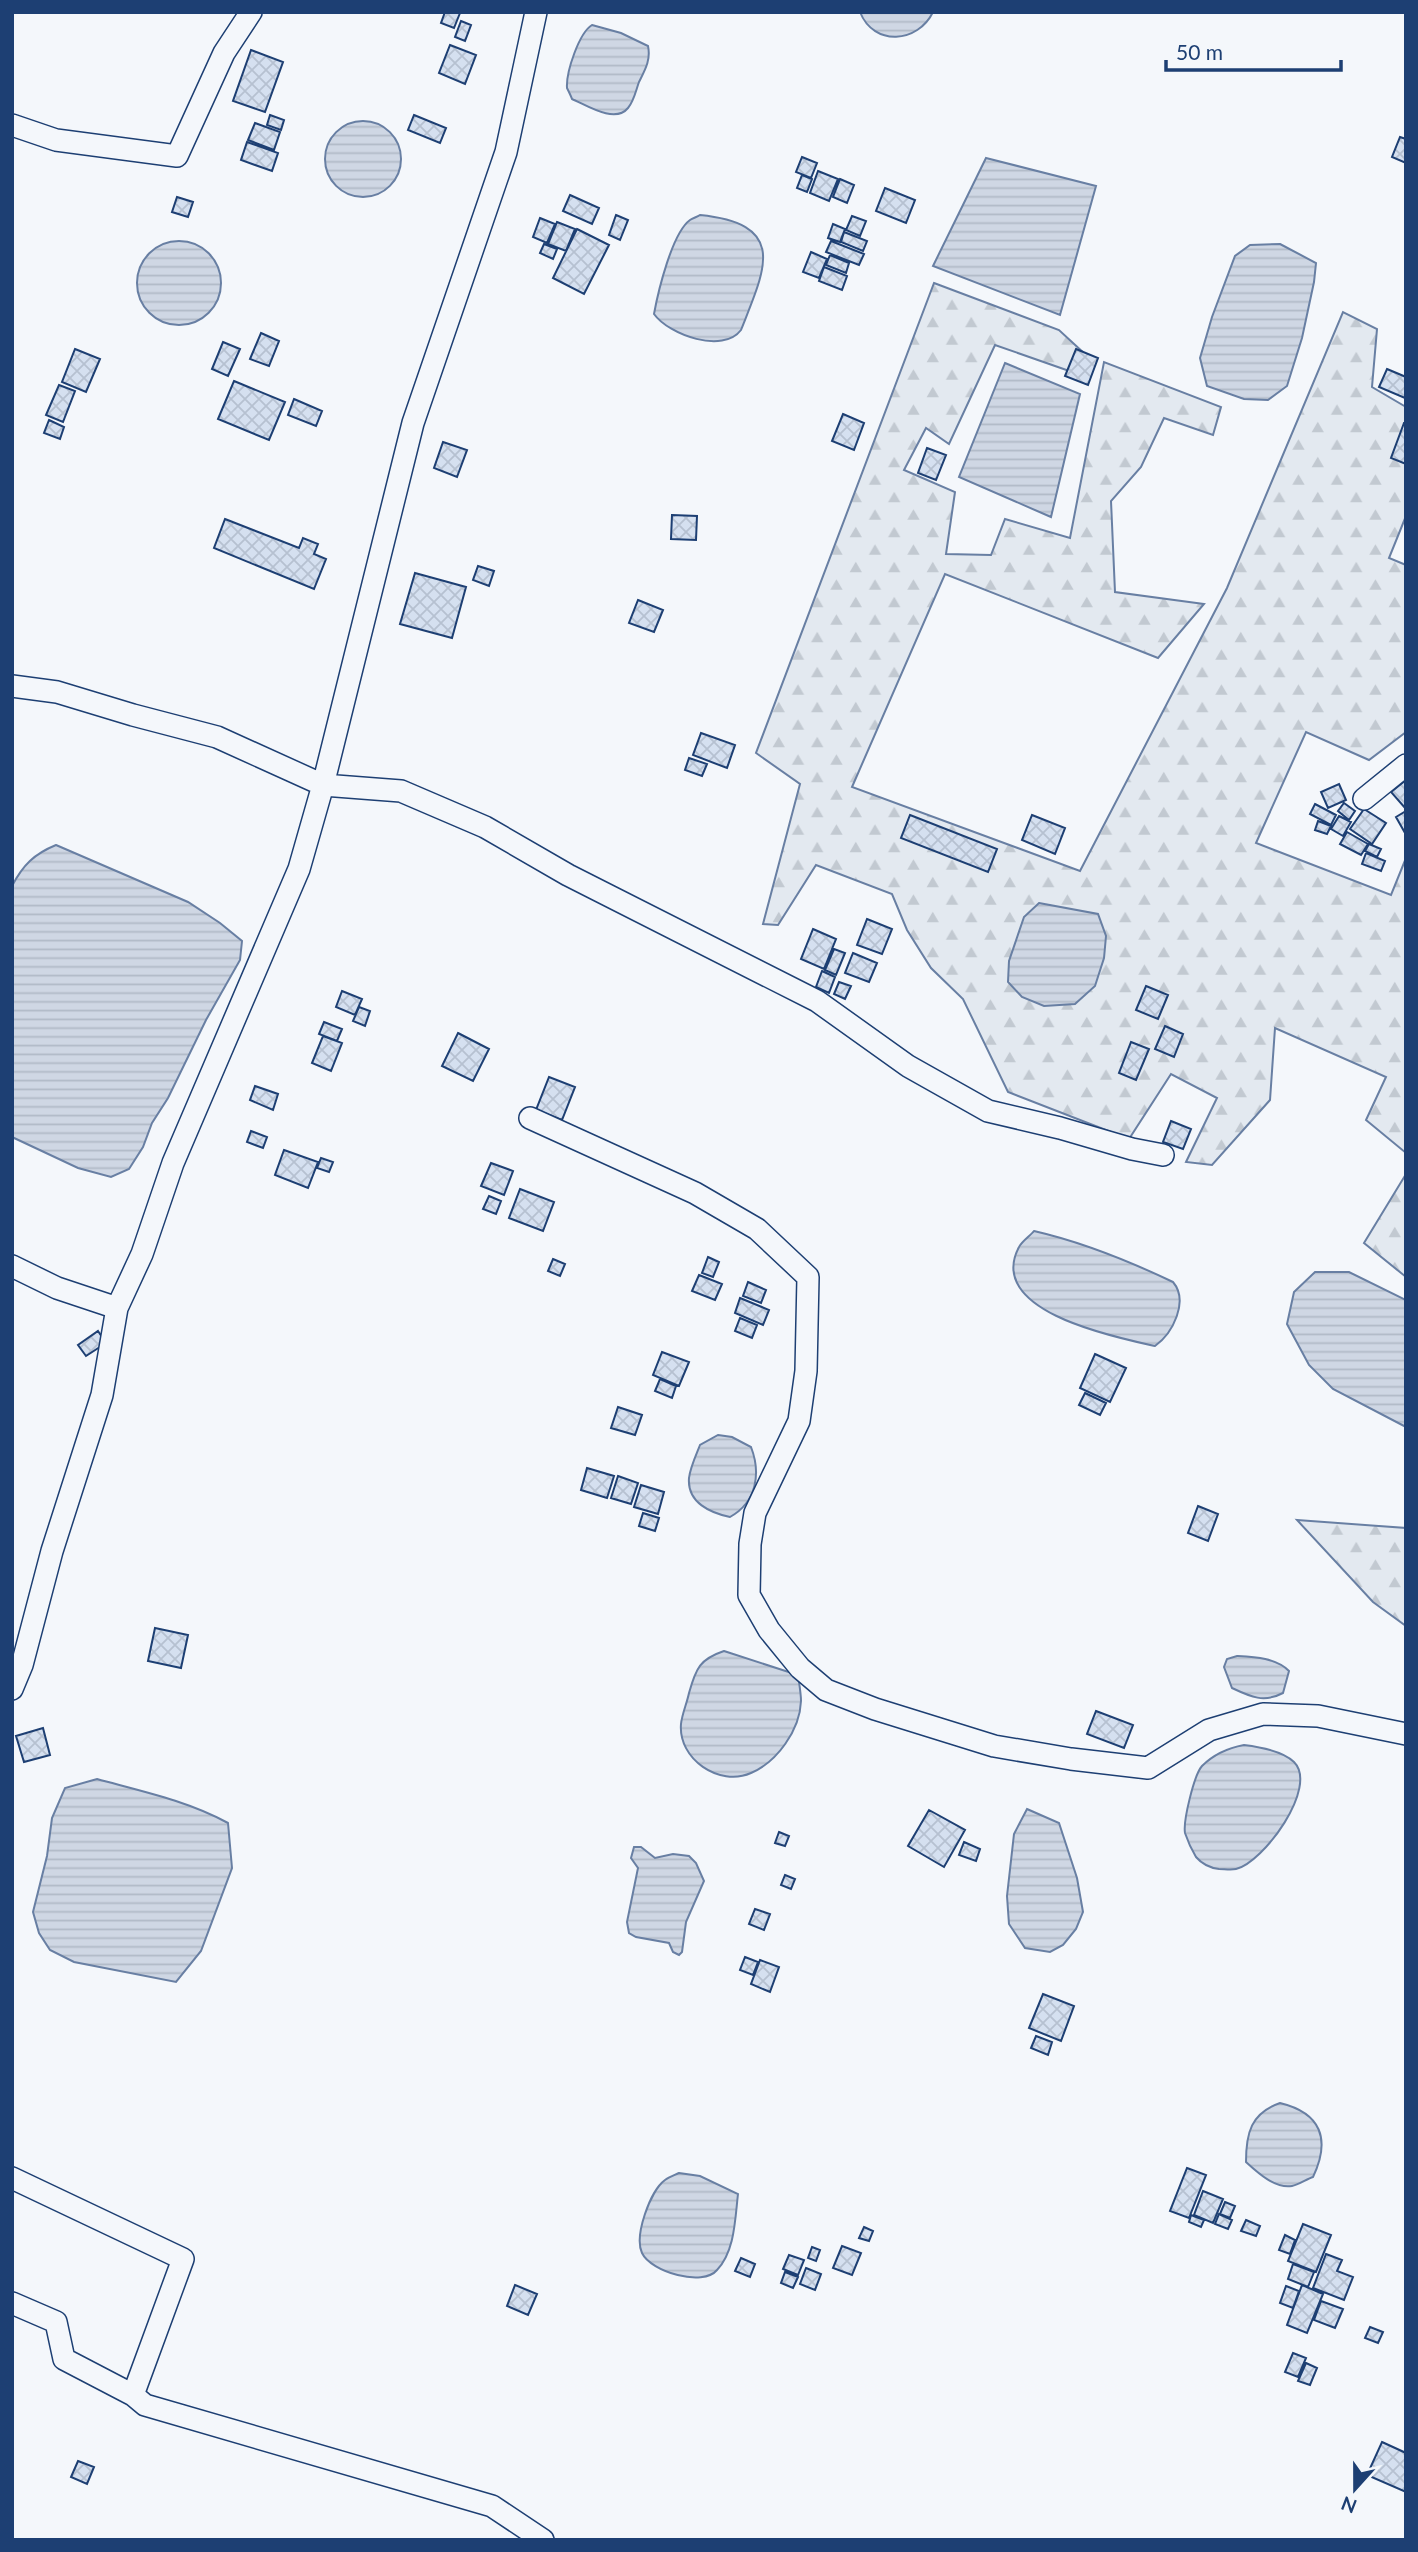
<svg xmlns="http://www.w3.org/2000/svg" width="1418" height="2552" font-family="Lato,sans-serif">
	<style>
		.forest { fill: url(#forest-firs); stroke: #687fa3; stroke-width: 2 }
		.water { fill: url(#water-rules); stroke: #687fa3; stroke-width: 2 }
		.building { fill: url(#building-cross-hatch); stroke: #1d3f73; stroke-width: 2 }
		.lines { fill: none; stroke-linecap: round; stroke-linejoin: round }
		.street-casing { stroke: #1d3f73; stroke-width: 24 }
		.street { stroke: #f4f7fb; stroke-width: 21 }
	</style>
	<defs>
		<pattern id="forest-firs" width="22" height="20" patternUnits="userSpaceOnUse" patternTransform="scale(1.75)"><rect width="22" height="20" fill="#e3e9f0"/><path d="M5 1l3.5 6h-7zM16 11l3.5 6h-7z" fill="#c2c9d1"/></pattern>
		<pattern id="water-rules" width="6" height="5" patternUnits="userSpaceOnUse" patternTransform="scale(1.75)"><rect width="6" height="5" fill="#cfd7e4"/><path d="M0 2.5h6" fill="none" stroke="#b1bac7"/></pattern>
		<pattern id="building-cross-hatch" width="8" height="8" patternUnits="userSpaceOnUse" patternTransform="scale(1.75)"><rect width="8" height="8" fill="#d5e0f0"/><path d="M0 0l8 8M0 8l8-8" fill="none" stroke="#b6c1d1"/></pattern>
	</defs>
	<rect width="100%" height="100%" fill="#f4f7fb"/>
	<path class="forest" d="M 934,283 L 1059,330 L 1086,355 L 1075,373 L 995,345 L 949,444 L 926,428 L 904,470 L 955,492 L 946,554 L 991,555 L 1005,519 L 1070,538 L 1104,362 L 1221,407 L 1213,435 L 1164,418 L 1141,467 L 1111,501 L 1115,592 L 1204,604 L 1158,658 L 945,574 L 852,787 L 1080,871 L 1227,588 L 1343,312 L 1377,329 L 1372,387 L 1406,407 L 1406,516 L 1389,558 L 1406,565 L 1406,732 L 1369,760 L 1306,732 L 1256,843 L 1391,895 L 1406,858 L 1406,1153 L 1366,1120 L 1386,1077 L 1275,1028 L 1270,1100 L 1212,1165 L 1186,1162 L 1217,1098 L 1171,1074 L 1129,1139 L 1008,1092 L 963,999 L 931,968 L 907,930 L 892,894 L 816,865 L 778,925 L 763,924 L 800,784 L 756,753 Z
		M 1406,1174 L 1406,1277 L 1364,1243 Z
		M 1297,1520 L 1406,1528 L 1406,1626 L 1373,1602 Z"/>
	<path class="water" d="M 860,12 L 933,12 C 918,43 874,47 860,12 Z
		M 592,25 L 621,33 L 648,46 C 651,60 645,70 639,82 C 636,90 634,101 628,108 C 615,124 586,105 572,99 C 571,96 568,90 567,88 C 566,72 579,33 592,25 Z
		M325 159a38 38 0 1 1 76 0a38 38 0 1 1-76 0Z
		M 986,158 L 1096,186 L 1060,315 L 933,266 Z
		M 700,215 C 789,224 765,269 741,330 C 723,354 669,335 654,314 C 658,292 672,233 690,220 C 693,218 697,217 700,215 Z
		M137 283a42 42 0 1 1 84 0a42 42 0 1 1-84 0Z
		M 1280,244 L 1316,263 L 1314,282 L 1302,338 L 1287,386 L 1268,400 L 1244,399 L 1207,386 L 1200,358 L 1212,317 L 1235,256 L 1250,245 Z
		M 1005,363 L 1080,394 L 1051,517 L 959,477 Z
		M 56,845 L 188,902 L 220,923 L 242,941 L 240,960 L 206,1020 L 168,1098 L 152,1123 L 143,1147 L 129,1169 L 111,1177 L 78,1168 L 12,1137 L 12,886 C 23,865 34,854 56,845 Z
		M 1039,903 L 1098,914 L 1106,936 L 1104,958 L 1095,986 L 1075,1004 L 1044,1006 L 1022,997 L 1008,982 L 1009,961 L 1024,917 Z
		M 1034,1231 C 1082,1242 1129,1261 1173,1282 C 1189,1301 1173,1333 1155,1346 C 1114,1337 985,1311 1019,1247 C 1022,1241 1030,1236 1034,1231 Z
		M 1315,1272 L 1349,1272 L 1406,1300 L 1406,1427 L 1333,1389 L 1309,1365 L 1287,1324 L 1294,1292 Z
		M 718,1435 L 732,1437 L 751,1447 C 761,1473 757,1502 730,1517 C 711,1513 687,1503 689,1478 C 690,1468 696,1455 700,1445 Z
		M 724,1651 L 798,1675 C 799,1683 801,1693 801,1701 C 800,1730 777,1762 751,1773 C 719,1787 678,1759 681,1724 C 682,1714 687,1703 689,1693 C 696,1668 700,1659 724,1651 Z
		M 1237,1656 C 1255,1657 1276,1658 1289,1671 L 1283,1693 C 1264,1703 1251,1697 1232,1688 L 1224,1667 L 1227,1659 Z
		M 1244,1745 C 1260,1747 1283,1751 1294,1762 C 1319,1787 1263,1863 1236,1869 C 1231,1870 1224,1869 1219,1869 C 1211,1868 1202,1864 1196,1857 C 1193,1852 1187,1839 1185,1833 C 1183,1821 1194,1775 1202,1766 C 1214,1754 1228,1748 1244,1745 Z
		M 97,1779 C 141,1791 188,1801 228,1823 L 232,1868 L 201,1951 L 176,1982 L 74,1962 L 50,1950 L 39,1933 L 33,1912 L 47,1856 L 52,1818 L 65,1788 Z
		M 1027,1809 L 1059,1823 L 1077,1878 L 1083,1912 L 1076,1929 L 1063,1945 L 1050,1952 L 1025,1948 L 1009,1924 L 1007,1896 L 1014,1834 Z
		M 634,1847 L 641,1847 L 655,1858 L 673,1854 L 689,1856 L 696,1863 L 704,1881 L 686,1922 L 682,1952 L 679,1955 L 673,1952 L 669,1943 L 636,1937 L 629,1933 L 627,1922 L 638,1868 L 631,1858 Z
		M 1280,2103 C 1321,2113 1331,2139 1313,2177 C 1307,2179 1298,2185 1292,2186 C 1275,2189 1257,2172 1246,2162 C 1246,2133 1251,2113 1280,2103 Z
		M 679,2173 L 700,2176 L 738,2194 C 735,2219 735,2251 717,2270 C 703,2287 651,2272 642,2253 C 634,2236 650,2191 665,2180 C 669,2177 675,2175 679,2173 Z"/>
	<path class="building" d="M 445,12 L 460,13 L 454,28 L 441,23 Z
		M 461,21 L 471,25 L 465,41 L 455,37 Z
		M 450,45 L 476,55 L 465,84 L 439,73 Z
		M 251,50 L 283,62 L 265,112 L 233,101 Z
		M 270,115 L 284,120 L 281,130 L 267,125 Z
		M 414,115 L 446,128 L 440,143 L 408,130 Z
		M 255,123 L 280,132 L 274,150 L 248,140 Z
		M 1400,137 L 1406,139 L 1406,163 L 1392,157 Z
		M 247,142 L 278,153 L 272,171 L 241,160 Z
		M 802,157 L 817,163 L 811,178 L 796,172 Z
		M 818,171 L 838,179 L 829,201 L 810,193 Z
		M 802,175 L 812,179 L 807,192 L 797,188 Z
		M 840,179 L 854,185 L 847,203 L 833,197 Z
		M 885,188 L 915,200 L 906,223 L 876,211 Z
		M 570,195 L 599,208 L 592,224 L 563,211 Z
		M 177,197 L 193,202 L 188,217 L 172,212 Z
		M 616,215 L 628,220 L 620,240 L 609,235 Z
		M 852,216 L 866,221 L 860,236 L 846,230 Z
		M 540,218 L 555,224 L 547,243 L 533,237 Z
		M 557,222 L 575,229 L 566,251 L 548,244 Z
		M 833,224 L 845,229 L 840,242 L 828,238 Z
		M 577,229 L 609,245 L 584,294 L 553,278 Z
		M 844,232 L 867,241 L 863,251 L 841,242 Z
		M 831,241 L 864,254 L 859,265 L 826,252 Z
		M 544,244 L 557,249 L 553,259 L 540,253 Z
		M 811,252 L 827,259 L 819,278 L 803,272 Z
		M 830,255 L 849,263 L 846,273 L 826,265 Z
		M 824,267 L 847,276 L 842,290 L 819,281 Z
		M 261,333 L 279,341 L 269,366 L 250,359 Z
		M 223,342 L 240,349 L 228,376 L 212,369 Z
		M 75,349 L 100,359 L 86,392 L 62,382 Z
		M 1076,349 L 1098,358 L 1088,385 L 1065,376 Z
		M 1387,369 L 1406,377 L 1405,398 L 1379,387 Z
		M 234,381 L 285,402 L 269,440 L 218,419 Z
		M 59,385 L 75,391 L 63,422 L 46,415 Z
		M 294,399 L 322,411 L 316,426 L 288,415 Z
		M 843,414 L 864,423 L 854,450 L 832,441 Z
		M 49,420 L 64,427 L 60,439 L 44,433 Z
		M 1404,423 L 1406,423 L 1406,464 L 1391,458 Z
		M 443,442 L 467,450 L 457,477 L 434,468 Z
		M 927,448 L 946,455 L 936,480 L 918,473 Z
		M 672,515 L 697,516 L 696,540 L 671,539 Z
		M 225,519 L 299,548 L 303,538 L 318,544 L 314,554 L 326,559 L 314,589 L 214,548 Z
		M 478,566 L 494,571 L 489,586 L 473,580 Z
		M 415,573 L 466,587 L 452,638 L 400,624 Z
		M 638,600 L 663,610 L 654,632 L 629,623 Z
		M 701,733 L 735,745 L 727,768 L 693,755 Z
		M 689,758 L 707,764 L 702,776 L 685,770 Z
		M 1406,780 L 1406,809 L 1391,792 Z
		M 1339,784 L 1346,800 L 1328,808 L 1321,792 Z
		M 1344,803 L 1355,811 L 1349,820 L 1338,811 Z
		M 1315,804 L 1336,815 L 1331,825 L 1310,814 Z
		M 1364,809 L 1386,823 L 1372,844 L 1350,829 Z
		M 1406,811 L 1406,833 L 1405,833 L 1396,817 Z
		M 910,815 L 997,849 L 988,872 L 901,838 Z
		M 1032,815 L 1065,828 L 1055,854 L 1022,840 Z
		M 1339,816 L 1351,822 L 1343,836 L 1331,829 Z
		M 1318,821 L 1331,826 L 1327,834 L 1315,830 Z
		M 1347,832 L 1368,844 L 1361,855 L 1340,844 Z
		M 1369,844 L 1381,849 L 1377,857 L 1365,851 Z
		M 1366,853 L 1385,861 L 1381,871 L 1362,864 Z
		M 867,919 L 892,929 L 882,954 L 857,945 Z
		M 813,929 L 836,939 L 824,969 L 801,959 Z
		M 834,949 L 845,953 L 836,975 L 825,970 Z
		M 853,953 L 877,963 L 869,982 L 845,973 Z
		M 822,971 L 835,977 L 829,993 L 816,987 Z
		M 839,982 L 851,986 L 845,999 L 834,994 Z
		M 1146,986 L 1168,995 L 1158,1019 L 1136,1010 Z
		M 342,991 L 362,999 L 355,1015 L 336,1007 Z
		M 359,1007 L 370,1011 L 365,1026 L 353,1021 Z
		M 324,1022 L 342,1029 L 337,1041 L 319,1034 Z
		M 1165,1026 L 1183,1034 L 1174,1057 L 1155,1049 Z
		M 458,1033 L 489,1049 L 473,1081 L 442,1066 Z
		M 323,1036 L 342,1043 L 331,1071 L 312,1063 Z
		M 1131,1042 L 1149,1049 L 1136,1080 L 1119,1073 Z
		M 549,1077 L 575,1087 L 562,1120 L 536,1110 Z
		M 255,1086 L 278,1094 L 273,1110 L 250,1100 Z
		M 1171,1121 L 1191,1129 L 1183,1149 L 1163,1142 Z
		M 251,1131 L 267,1137 L 263,1148 L 247,1142 Z
		M 284,1150 L 318,1162 L 308,1188 L 275,1175 Z
		M 321,1158 L 333,1162 L 329,1172 L 317,1168 Z
		M 491,1163 L 513,1171 L 504,1195 L 481,1186 Z
		M 520,1189 L 554,1202 L 543,1231 L 509,1218 Z
		M 489,1196 L 501,1201 L 496,1214 L 483,1209 Z
		M 708,1257 L 719,1262 L 713,1277 L 702,1273 Z
		M 553,1259 L 565,1264 L 560,1276 L 548,1271 Z
		M 699,1275 L 722,1284 L 715,1300 L 692,1291 Z
		M 748,1282 L 766,1290 L 761,1303 L 743,1296 Z
		M 740,1298 L 769,1310 L 763,1325 L 735,1313 Z
		M 740,1318 L 757,1325 L 752,1338 L 735,1331 Z
		M 98,1331 L 106,1343 L 86,1356 L 78,1345 Z
		M 662,1352 L 689,1362 L 679,1386 L 653,1375 Z
		M 1095,1354 L 1126,1368 L 1110,1402 L 1080,1388 Z
		M 660,1379 L 676,1386 L 672,1398 L 655,1391 Z
		M 1085,1393 L 1106,1403 L 1100,1415 L 1079,1405 Z
		M 618,1407 L 642,1415 L 635,1435 L 611,1428 Z
		M 587,1468 L 614,1476 L 607,1498 L 581,1490 Z
		M 618,1476 L 638,1483 L 631,1504 L 611,1498 Z
		M 641,1485 L 664,1492 L 658,1514 L 634,1507 Z
		M 1198,1506 L 1218,1514 L 1208,1541 L 1188,1533 Z
		M 643,1513 L 659,1518 L 655,1531 L 639,1526 Z
		M 155,1628 L 188,1635 L 181,1668 L 148,1661 Z
		M 1096,1711 L 1133,1725 L 1124,1748 L 1087,1734 Z
		M 43,1728 L 50,1755 L 24,1762 L 16,1736 Z
		M 929,1810 L 965,1830 L 944,1867 L 908,1846 Z
		M 779,1832 L 789,1836 L 785,1846 L 775,1843 Z
		M 964,1842 L 980,1849 L 976,1861 L 959,1855 Z
		M 785,1875 L 795,1879 L 791,1889 L 781,1885 Z
		M 755,1909 L 770,1914 L 764,1930 L 749,1924 Z
		M 745,1957 L 758,1962 L 753,1975 L 740,1970 Z
		M 760,1960 L 779,1967 L 770,1992 L 751,1984 Z
		M 1043,1994 L 1074,2006 L 1061,2041 L 1029,2028 Z
		M 1036,2036 L 1052,2042 L 1048,2055 L 1031,2048 Z
		M 1187,2168 L 1206,2175 L 1189,2218 L 1170,2211 Z
		M 1203,2191 L 1223,2199 L 1213,2223 L 1194,2215 Z
		M 1225,2202 L 1235,2206 L 1230,2218 L 1220,2214 Z
		M 1219,2214 L 1232,2220 L 1228,2229 L 1215,2224 Z
		M 1191,2215 L 1204,2220 L 1201,2227 L 1189,2222 Z
		M 1246,2220 L 1260,2226 L 1256,2236 L 1241,2231 Z
		M 1303,2224 L 1331,2235 L 1316,2272 L 1288,2261 Z
		M 864,2227 L 873,2231 L 869,2241 L 859,2238 Z
		M 1285,2235 L 1295,2240 L 1290,2254 L 1279,2250 Z
		M 842,2246 L 861,2253 L 852,2275 L 833,2268 Z
		M 812,2247 L 820,2250 L 816,2261 L 808,2258 Z
		M 1326,2254 L 1342,2260 L 1337,2271 L 1353,2277 L 1344,2300 L 1313,2288 Z
		M 789,2255 L 804,2260 L 798,2275 L 783,2269 Z
		M 741,2258 L 755,2264 L 750,2277 L 735,2271 Z
		M 1293,2264 L 1314,2272 L 1308,2287 L 1288,2279 Z
		M 806,2268 L 821,2274 L 815,2290 L 800,2284 Z
		M 785,2272 L 798,2277 L 793,2288 L 781,2283 Z
		M 515,2285 L 537,2294 L 528,2315 L 507,2306 Z
		M 1302,2285 L 1323,2294 L 1307,2333 L 1287,2325 Z
		M 1286,2286 L 1299,2291 L 1293,2308 L 1280,2303 Z
		M 1321,2301 L 1343,2309 L 1335,2328 L 1314,2320 Z
		M 1370,2327 L 1383,2332 L 1378,2343 L 1365,2338 Z
		M 1293,2353 L 1306,2358 L 1298,2377 L 1285,2372 Z
		M 1306,2363 L 1317,2368 L 1310,2385 L 1298,2381 Z
		M 1382,2442 L 1406,2453 L 1406,2492 L 1367,2475 Z
		M 78,2461 L 94,2467 L 87,2484 L 71,2477 Z"/>
	<g class="lines">
		<g class="street-casing">
			<path id="street" d="M 12,125 L 56,140 L 177,156 L 224,53 L 251,12
				M 12,686 L 57,692 L 133,715 L 217,737 L 323,785 L 401,791 L 485,827 L 568,875 L 817,1001 L 908,1066 L 988,1111 L 1060,1128 L 1132,1149 L 1163,1155
				M 1364,799 L 1406,765
				M 530,1118 L 695,1193 L 757,1229 L 808,1277 L 806,1371 L 799,1421 L 755,1513 L 750,1544 L 749,1595 L 769,1630 L 800,1668 L 826,1690 L 875,1709 L 994,1746 L 1071,1759 L 1148,1768 L 1209,1730 L 1263,1714 L 1318,1716 L 1406,1734
				M 12,1266 L 57,1288 L 117,1308
				M 12,1689 L 22,1665 L 52,1551 L 102,1395 L 117,1308 L 142,1254 L 173,1163 L 299,869 L 323,785 L 413,423 L 506,152 L 536,12
				M 12,2178 L 183,2259 L 133,2395 L 145,2405 L 492,2506 L 543,2540
				M 12,2303 L 56,2322 L 64,2359 L 133,2395"/>
		</g>
		<use href="#street" class="street"/>
	</g>
	<rect width="1418" height="2552" fill="none" stroke="#1d3f73" stroke-width="28"/>
	<g transform="translate(1355 2489) rotate(201)" stroke="#f4f7fb" stroke-width="5" paint-order="stroke">
	<path d="M0-5L12 26L0 18L-12 26Z" fill="#1d3f73"/>
	<text y="-10" font-size="19" font-weight="bold" text-anchor="middle" fill="#1d3f73">N</text>
	</g>
	<path d="M1166 60v10h175v-10" fill="none" stroke="#1d3f73" stroke-width="3.5"/>
	<text x="1176" y="60" font-size="21" fill="#1d3f73" stroke="#f4f7fb" stroke-width="5" paint-order="stroke">50 m</text>
</svg>
